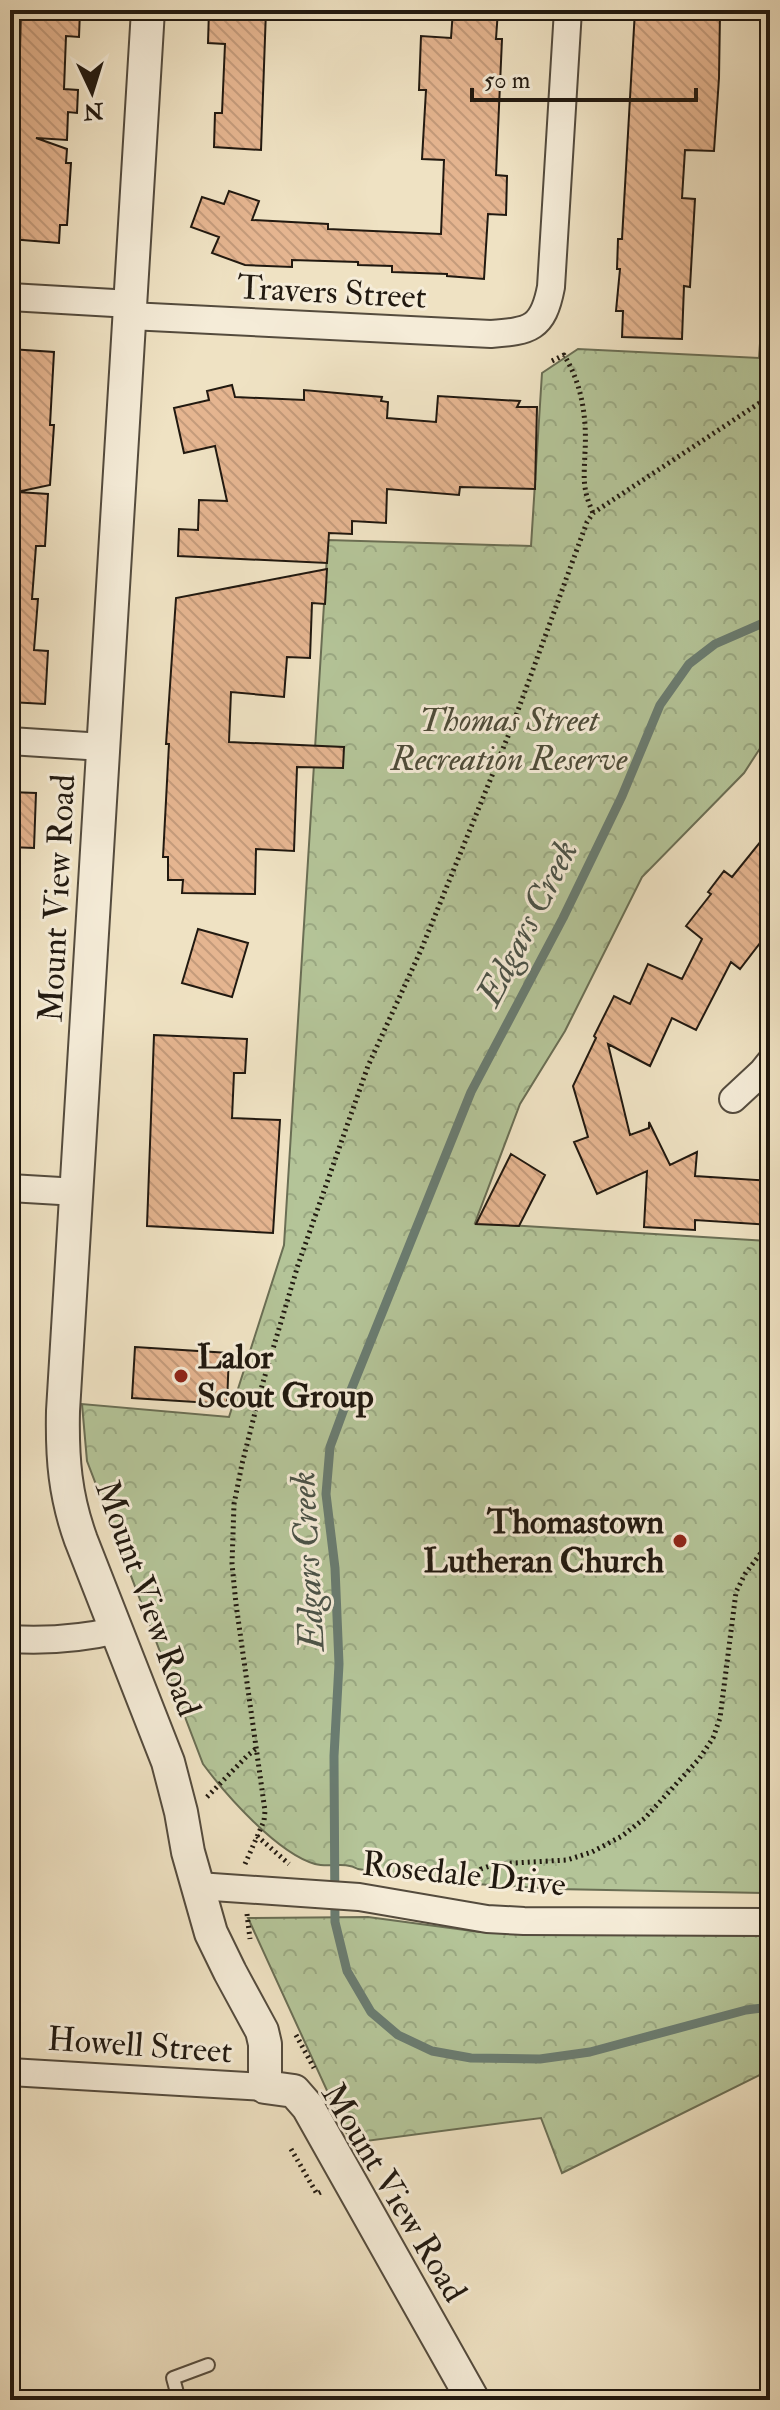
<svg xmlns="http://www.w3.org/2000/svg" width="780" height="2410" font-family="'IM FELL Double Pica',serif">
	<style>
		.park { fill: url(#park-crowns); stroke: #6a6e54; stroke-width: 2 }
		.lines { fill: none; stroke-linecap: round; stroke-linejoin: round }
		.stream { stroke: #6a7c71; stroke-width: 9 }
		.building { fill: url(#building-back-hatch); stroke: #211910; stroke-width: 2 }
		.service-casing { stroke: #544b3d; stroke-width: 16 }
		.minor-casing { stroke: #544b3d; stroke-width: 30 }
		.tertiary-casing { stroke: #544b3d; stroke-width: 36 }
		.path { stroke: #211910; stroke-width: 5; stroke-dasharray: 2 4; stroke-linecap: butt }
		.service { stroke: #f5ecd8; stroke-width: 12 }
		.minor { stroke: #f5ecd8; stroke-width: 26 }
		.tertiary { stroke: #f5ecd8; stroke-width: 32 }
		.poi-dot { fill: #8f2418; stroke: #f5ecd8; stroke-width: 3 }
		.labels { text-anchor: middle; stroke-width: 6; stroke-linejoin: round; paint-order: stroke }
		.street-label { font-size: 34px; fill: #211910; stroke: #f5ecd8 }
		.park-label { font-size: 34px; font-style: italic; fill: #4d4c39; stroke: #f5ecd8 }
		.poi-label { font-size: 34px; font-weight: bold; fill: #211910; stroke: #f5ecd8; text-anchor: start }
		.water-label { font-size: 36px; font-style: italic; fill: #4b5348; stroke: #f5ecd8 }
	</style>
	<defs>
		<pattern id="park-crowns" width="20" height="18" patternUnits="userSpaceOnUse" patternTransform="scale(2)"><rect width="20" height="18" fill="#b4c498"/><path d="M2 6a3 3 0 1 1 6 0M12 15a3 3 0 1 1 6 0" fill="none" stroke="#9aa882"/></pattern>
		<pattern id="building-back-hatch" width="6" height="6" patternUnits="userSpaceOnUse" patternTransform="scale(2)"><rect width="6" height="6" fill="#e5b590"/><path d="M-1 5l2 2M0 0l6 6M5-1l2 2" fill="none" stroke="#c49b7b"/></pattern>
	</defs>
	<rect width="100%" height="100%" fill="#efe2c3"/>
	<filter id="stains"><feTurbulence type="fractalNoise" baseFrequency=".0025" numOctaves="4"/><feColorMatrix values="0 0 0 0 .2 0 0 0 0 .09 0 0 0 0 .02 0 0 0 .5 -.17"/></filter>
	<radialGradient id="worn" r=".72"><stop offset=".6" stop-color="#630" stop-opacity="0"/><stop offset="1" stop-color="#630" stop-opacity=".3"/></radialGradient>
	<path class="park" d="M 770,197 L 770,733 L 744,773 L 642,877 L 565,1031 L 520,1104 L 475,1223 L 770,1241 L 770,1893 L 554,1889 L 445,1882 L 358,1869 C 344,1861 330,1868 315,1864 C 277,1853 226,1795 203,1764 L 87,1461 L 82,1404 L 229,1417 L 284,1245 L 328,540 L 531,546 L 542,373 L 578,349 L 759,358 Z
		M 368,1917 L 480,1932 L 770,1936 L 770,2070 L 562,2173 L 541,2118 L 351,2143 L 248,1918 Z"/>
	<g class="lines">
		<path class="stream" d="M 770,620 L 715,644 L 689,664 L 660,705 L 622,796 L 563,918 L 471,1092 L 351,1390 L 330,1447 L 326,1494 L 335,1568 L 339,1664 L 334,1756 L 335,1922 L 347,1971 L 371,2012 L 398,2035 L 432,2051 L 471,2058 L 540,2059 L 590,2052 L 746,2010 L 770,2007"/>
	</g>
	<path class="building" d="M 21,10 L 80,10 L 79,37 L 66,36 L 64,89 L 78,90 L 77,113 L 68,112 L 67,140 L 36,138 L 67,149 L 66,163 L 71,163 L 67,225 L 60,225 L 59,243 L 10,239 L 10,128 L 18,128 Z
		M 209,10 L 266,10 L 261,150 L 214,147 L 215,113 L 222,113 L 225,44 L 208,43 Z
		M 453,10 L 498,10 L 496,39 L 502,39 L 496,175 L 507,176 L 506,215 L 488,214 L 484,279 L 447,276 L 447,274 L 392,272 L 392,266 L 358,265 L 358,262 L 292,260 L 292,267 L 245,265 L 212,253 L 219,237 L 191,227 L 202,197 L 224,204 L 229,191 L 259,201 L 252,220 L 328,224 L 328,229 L 441,234 L 444,160 L 422,159 L 426,90 L 419,90 L 421,36 L 451,38 Z
		M 635,10 L 710,10 L 710,13 L 720,13 L 719,78 L 714,151 L 685,150 L 682,198 L 695,199 L 690,287 L 684,286 L 682,339 L 622,337 L 623,311 L 616,311 L 620,269 L 617,269 L 618,239 L 622,239 Z
		M 10,349 L 54,352 L 50,425 L 54,425 L 50,485 L 17,492 L 48,494 L 45,546 L 36,546 L 32,599 L 38,599 L 34,650 L 48,651 L 45,704 L 10,702 Z
		M 232,385 L 235,397 L 304,400 L 304,390 L 382,397 L 381,401 L 388,402 L 387,418 L 436,422 L 438,396 L 520,401 L 517,407 L 537,407 L 535,489 L 460,487 L 459,495 L 387,489 L 386,523 L 352,521 L 352,534 L 329,533 L 327,563 L 178,556 L 179,529 L 198,530 L 199,500 L 227,501 L 215,446 L 184,453 L 174,408 L 209,400 L 207,391 Z
		M 327,569 L 325,604 L 312,603 L 310,658 L 287,657 L 284,697 L 231,692 L 229,742 L 344,747 L 343,768 L 297,767 L 294,851 L 256,849 L 255,894 L 182,893 L 183,880 L 168,880 L 168,857 L 163,857 L 169,744 L 166,744 L 176,598 Z
		M 10,792 L 36,793 L 34,848 L 10,847 Z
		M 770,830 L 770,930 L 740,969 L 731,962 L 696,1030 L 672,1018 L 650,1066 L 608,1044 L 630,1135 L 649,1128 L 649,1122 L 670,1165 L 697,1152 L 695,1176 L 770,1181 L 770,1225 L 695,1220 L 695,1230 L 644,1227 L 647,1171 L 597,1194 L 574,1142 L 588,1137 L 573,1086 L 596,1038 L 594,1036 L 614,996 L 630,1004 L 648,964 L 682,979 L 702,939 L 686,926 L 711,894 L 708,892 L 724,871 L 732,877 Z
		M 198,929 L 248,943 L 232,997 L 182,983 Z
		M 154,1035 L 247,1039 L 245,1073 L 234,1073 L 232,1118 L 280,1120 L 273,1233 L 147,1226 Z
		M 511,1154 L 545,1175 L 519,1226 L 476,1224 Z
		M 135,1347 L 229,1353 L 227,1404 L 132,1398 Z"/>
	<g class="lines">
		<g class="service-casing">
			<path id="service" d="M 179,2400 L 173,2378 L 208,2365"/>
		</g>
		<g class="minor-casing">
			<path id="minor" d="M 10,297 L 131,304
				M 130,316 L 491,334 C 530,331 543,329 551,287 L 568,10
				M 10,741 L 103,747
				M 733,1099 L 762,1072 L 770,1062
				M 10,1188 L 77,1192
				M 10,1639 C 47,1641 81,1639 117,1630
				M 198,1886 L 359,1897 L 487,1919 L 524,1921 L 770,1922
				M 10,2072 L 265,2087"/>
		</g>
		<g class="tertiary-casing">
			<path id="tertiary" d="M 148,10 L 63,1411 C 62,1458 65,1496 81,1540 L 168,1762 L 181,1812 L 188,1852 L 211,1933 L 230,1972 L 262,2031 L 265,2044 L 265,2087 L 294,2091 L 308,2107 L 473,2400"/>
		</g>
		<path class="path" d="M 552,361 L 564,355 C 582,384 587,418 585,452 C 584,478 582,488 593,513
			M 207,1797 L 247,1756 L 257,1748
			M 257,1836 L 289,1864
			M 245,1864 L 264,1821 L 265,1811 L 236,1604 L 232,1564 L 234,1504 L 242,1464 L 261,1389 L 298,1265 L 368,1066 L 421,950 L 513,724 L 587,522 L 593,513 L 770,396
			M 465,1885 L 470,1885 L 481,1869 L 496,1864 L 567,1860 L 592,1852 L 622,1836 L 645,1818 L 699,1759 L 713,1738 L 720,1718 L 736,1592 L 745,1574 L 770,1541
			M 247,1914 L 250,1939
			M 296,2035 L 314,2068
			M 291,2149 L 317,2194 L 323,2191"/>
		<use href="#service" class="service"/>
		<use href="#minor" class="minor"/>
		<use href="#tertiary" class="tertiary"/>
	</g>
	<g class="poi-dot">
		<circle cx="181" cy="1376" r="8"/>
		<circle cx="680" cy="1541" r="8"/>
	</g>
	<g class="labels">
		<g class="street-label">
			<text transform="translate(332 291) rotate(3)" y="12">Travers Street</text>
			<text transform="translate(56 898) rotate(-87)" y="12">Mount View Road</text>
			<text transform="translate(149 1598) rotate(70)" y="12">Mount View Road</text>
			<text transform="translate(464 1873) rotate(6)" y="12">Rosedale Drive</text>
			<text transform="translate(140 2044) rotate(4)" y="12">Howell Street</text>
			<text transform="translate(395 2192) rotate(59)" y="12">Mount View Road</text>
		</g>
		<g class="park-label">
			<text x="509" y="731">Thomas Street<tspan x="509" dy="39">Recreation Reserve</tspan></text>
		</g>
		<g class="poi-label">
			<text x="197" y="1368">Lalor<tspan x="197" dy="39">Scout Group</tspan></text>
			<text x="664" y="1533" text-anchor="end">Thomastown<tspan x="664" dy="39">Lutheran Church</tspan></text>
		</g>
		<g class="water-label">
			<text transform="translate(526 922) rotate(-63)" y="13">Edgars Creek</text>
			<text transform="translate(306 1561) rotate(-93)" y="13">Edgars Creek</text>
		</g>
	</g>
	<rect width="780" height="2410" fill="none" stroke="#efe2c3" stroke-width="40"/>
	<rect x="12" y="12" width="756" height="2386" fill="none" stroke="#211910" stroke-width="4"/>
	<rect x="20" y="20" width="740" height="2370" fill="none" stroke="#211910" stroke-width="2"/>
	<g transform="translate(92 92) rotate(176)" stroke="#f5ecd8" stroke-width="6" paint-order="stroke">
	<path d="M0-6L14 30L0 20L-14 30Z" fill="#211910"/>
	<text y="-12" font-size="22" font-weight="bold" text-anchor="middle" fill="#211910">N</text>
	</g>
	<path d="M472 88v12h224v-12" fill="none" stroke="#211910" stroke-width="4"/>
	<text x="484" y="88" font-size="24" fill="#211910" stroke="#f5ecd8" stroke-width="6" paint-order="stroke">50 m</text>
	<rect width="100%" height="100%" filter="url(#stains)"/>
	<rect width="100%" height="100%" fill="url(#worn)"/>
</svg>
